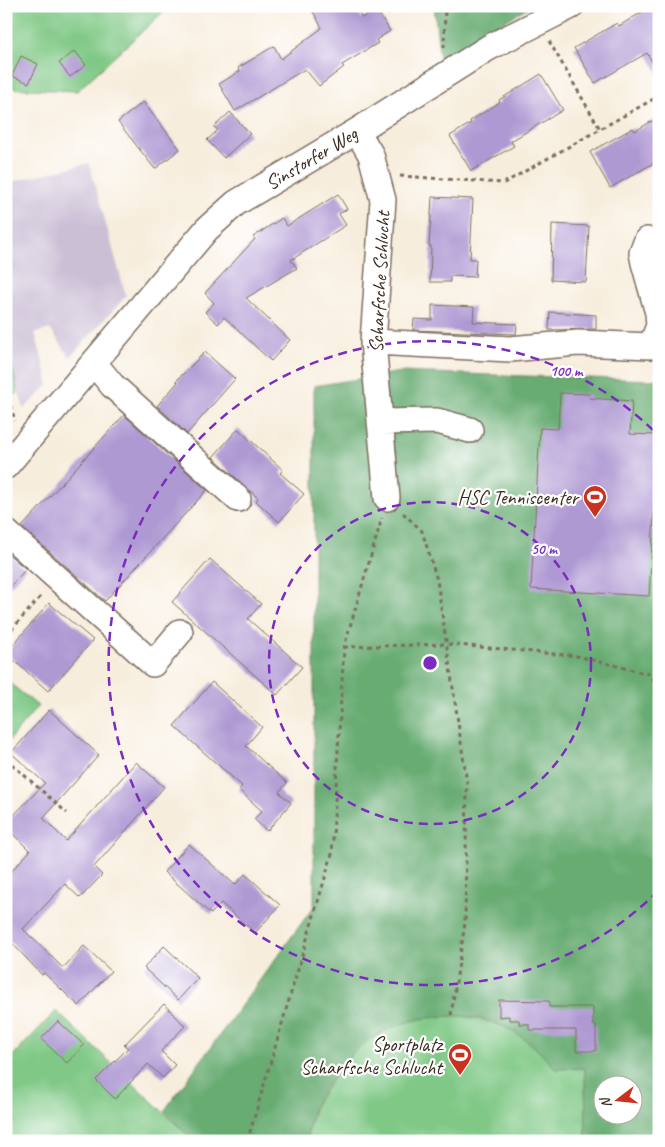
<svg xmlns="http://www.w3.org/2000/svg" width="665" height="1147" font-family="Caveat,sans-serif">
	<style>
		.industrial { fill: #cbbfd5 }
		.green { fill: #7fc885; stroke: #5d7952 }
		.forest { fill: #67ac72; stroke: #516b48; fill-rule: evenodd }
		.building { fill: #af99d3 }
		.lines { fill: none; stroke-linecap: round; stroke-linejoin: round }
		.minor-casing { stroke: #7d6e60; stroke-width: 28 }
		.path { stroke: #7d6e60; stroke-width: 3; stroke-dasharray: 4 4; stroke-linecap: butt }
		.minor { stroke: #fff; stroke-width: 25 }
		.ring { fill: none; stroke: #7b2cbf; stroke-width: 2.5; stroke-dasharray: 9 6 }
		.labels { text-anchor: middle; stroke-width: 4.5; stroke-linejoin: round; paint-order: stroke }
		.street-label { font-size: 20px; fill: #3b2a1e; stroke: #fff }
		.poi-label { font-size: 20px; fill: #3b2a1e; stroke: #fff; text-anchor: end }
		.centre { fill: #7b2cbf; stroke: #fff; stroke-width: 2.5 }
		.ring-label { font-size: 15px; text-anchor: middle; font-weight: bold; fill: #7b2cbf; stroke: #fff; stroke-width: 4.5; stroke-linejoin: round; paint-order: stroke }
	</style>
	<rect width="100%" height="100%" fill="#fff"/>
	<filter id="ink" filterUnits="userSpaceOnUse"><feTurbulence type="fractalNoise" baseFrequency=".02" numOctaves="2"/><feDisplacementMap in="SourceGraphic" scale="10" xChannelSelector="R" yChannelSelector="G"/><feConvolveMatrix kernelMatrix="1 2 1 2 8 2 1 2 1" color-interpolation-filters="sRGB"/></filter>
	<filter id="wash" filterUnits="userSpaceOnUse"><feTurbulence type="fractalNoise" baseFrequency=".0096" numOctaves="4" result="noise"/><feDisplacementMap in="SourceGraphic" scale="20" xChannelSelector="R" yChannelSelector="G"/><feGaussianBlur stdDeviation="1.12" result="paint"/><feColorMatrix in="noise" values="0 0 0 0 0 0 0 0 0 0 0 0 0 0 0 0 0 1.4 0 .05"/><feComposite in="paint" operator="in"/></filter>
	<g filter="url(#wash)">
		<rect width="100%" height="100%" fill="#f7eddc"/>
		<path class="industrial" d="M 89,163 L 126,296 L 70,357 L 50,329 L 35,333 L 49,384 L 24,409 L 6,350 L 6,183 Z"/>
		<path class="green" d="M 6,6 L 170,6 L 77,91 L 6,88 Z
			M 6,342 L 18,392 L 6,404 Z
			M 6,680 L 38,706 L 6,744 Z
			M 56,1011 L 194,1141 L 6,1141 L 6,1063 Z
			M 451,1015 C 480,1018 508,1025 532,1043 C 541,1050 548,1061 556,1069 L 585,1068 L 586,1141 L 306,1141 L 315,1105 L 344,1062 L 364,1042 L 397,1025 L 415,1019 Z"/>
		<path class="forest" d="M 434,6 L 530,6 L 440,61 Z
			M 400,372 L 652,380 L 659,378 L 659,1141 L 586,1141 L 585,1068 L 556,1069 C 538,1050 525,1036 500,1025 C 480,1016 457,1015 436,1017 C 388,1022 360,1039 332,1078 C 326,1087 318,1097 314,1107 C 310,1118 308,1130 306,1141 L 194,1141 L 164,1111 L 314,906 L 314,386 ZM 602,1084 L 632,1084 L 632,1114 L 602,1114 Z"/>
		<g id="blocks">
			<path class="building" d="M 310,6 L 355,6 L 362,18 L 376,9 L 390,31 L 376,40 L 378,43 L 342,65 L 344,67 L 319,86 L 305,69 L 235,111 L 219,84 L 240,71 L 238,68 L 274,46 L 281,59 L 322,28 Z
				M 652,6 L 659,6 L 659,74 L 647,53 L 595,83 L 574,48 L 617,23 L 619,26 Z
				M 75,51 L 86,65 L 70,77 L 59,63 Z
				M 21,56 L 38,64 L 29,83 L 12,76 Z
				M 541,74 L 563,110 L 511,141 L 514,146 L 471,171 L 450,136 L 471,123 L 470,121 L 500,102 L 499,100 Z
				M 143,102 L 180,149 L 155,169 L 118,122 Z
				M 230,112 L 250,134 L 224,158 L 207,140 L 218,130 L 214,127 Z
				M 659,117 L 659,160 L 610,188 L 590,152 L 633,128 L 635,131 Z
				M 338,194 L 347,209 L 339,214 L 346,225 L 291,260 L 297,268 L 246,298 L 290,340 L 271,361 L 224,317 L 218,324 L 205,312 L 214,303 L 205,293 L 255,239 L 253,237 L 282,218 L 287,226 Z
				M 432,197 L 473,199 L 470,259 L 476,259 L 475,277 L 450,276 L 450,282 L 430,282 L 431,246 L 429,246 Z
				M 552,224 L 589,226 L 586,282 L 551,280 Z
				M 432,305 L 474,307 L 473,322 L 517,324 L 516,334 L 413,330 L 414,319 L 432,320 Z
				M 550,312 L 596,315 L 596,329 L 549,330 Z
				M 205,352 L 235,379 L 187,434 L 157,406 L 178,382 L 176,381 Z
				M 560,393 L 590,394 L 589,398 L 632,401 L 630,434 L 659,435 L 649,596 L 531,589 L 540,428 L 558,429 Z
				M 124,415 L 207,490 L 105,601 L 22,527 Z
				M 238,429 L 283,470 L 280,473 L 304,494 L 279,522 L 256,501 L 258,498 L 213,457 Z
				M 6,552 L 26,569 L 6,591 Z
				M 210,559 L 261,604 L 248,619 L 302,667 L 277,695 L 172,602 Z
				M 49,603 L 93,640 L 48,691 L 6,653 Z
				M 212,682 L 262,727 L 246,746 L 287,783 L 279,792 L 291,803 L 267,831 L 254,819 L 262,811 L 239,790 L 242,786 L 174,726 Z
				M 49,710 L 99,755 L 43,818 L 66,841 L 136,762 L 164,787 L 94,867 L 102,875 L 80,898 L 65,884 L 23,929 L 63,968 L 84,946 L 111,971 L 79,1006 L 44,973 L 42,975 L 11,942 L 6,947 L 6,877 L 30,851 L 6,827 L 6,823 L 45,783 L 11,753 Z
				M 189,844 L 235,885 L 245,874 L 280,905 L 255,933 L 221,903 L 211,914 L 164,872 Z
				M 164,946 L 198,978 L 178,1000 L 144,968 Z
				M 499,1000 L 549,1001 L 549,1007 L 593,1007 L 593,1025 L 596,1025 L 596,1051 L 576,1051 L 576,1030 L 529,1030 L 529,1024 L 519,1024 L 519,1020 L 509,1020 L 509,1016 L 499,1017 Z
				M 164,1004 L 185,1026 L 161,1051 L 175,1065 L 163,1078 L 148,1064 L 115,1099 L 96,1080 L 128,1048 L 124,1045 Z
				M 58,1021 L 84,1045 L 67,1063 L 41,1039 Z"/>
		</g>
	</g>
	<g filter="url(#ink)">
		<use href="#blocks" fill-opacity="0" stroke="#7d6e60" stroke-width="1"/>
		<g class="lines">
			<g class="minor-casing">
				<path id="minor" d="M 357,131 L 371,155 L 383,200 L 373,342 L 387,498
					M 373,342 L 510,349 L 578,343 L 651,346 L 659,326 L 658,313 L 644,263 L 642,253 L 647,240
					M 94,363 L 112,385 L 238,499
					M 380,422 L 437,421 L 470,430
					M 6,466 L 207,229 L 236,203 L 357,131 L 488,48 L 571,6
					M 6,532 L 153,664 L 180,632"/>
			</g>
			<path class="path" d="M 549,41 L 600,129
				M 444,48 L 445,6
				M 400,176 L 504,183 L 659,96
				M 6,390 L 15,421
				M 403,513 L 422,531 L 437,580 L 467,783 L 465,923 L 451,1015
				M 6,636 L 42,595
				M 344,647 L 447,644 L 577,656 L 649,674 L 659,690
				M 6,759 L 67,813
				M 45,1141 L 51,1135 L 64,1133 L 71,1141
				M 249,1141 L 250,1132 L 332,854 L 344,647 L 382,518"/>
			<use href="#minor" class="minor"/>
		</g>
	</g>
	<g class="ring">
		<circle cx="430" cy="663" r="161"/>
		<path d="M658 891A322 322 0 1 1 658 435"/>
	</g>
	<defs>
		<g id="stadium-pin" transform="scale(1.25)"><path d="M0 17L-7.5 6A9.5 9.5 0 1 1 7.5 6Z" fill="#c8321e" stroke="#fff"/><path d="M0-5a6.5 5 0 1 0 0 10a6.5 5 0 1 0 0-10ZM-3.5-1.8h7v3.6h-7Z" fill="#fff"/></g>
	</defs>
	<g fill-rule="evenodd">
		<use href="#stadium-pin" x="595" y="497"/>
		<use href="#stadium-pin" x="460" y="1055"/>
	</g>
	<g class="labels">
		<g class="street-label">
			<text transform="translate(311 158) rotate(-31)" y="7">Sinstorfer Weg</text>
			<text transform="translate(379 282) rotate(-87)" y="7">Scharfsche Schlucht</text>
		</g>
		<g class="poi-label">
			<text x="578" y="504">HSC Tenniscenter</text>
			<text x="442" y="1051">Sportplatz<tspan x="442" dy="23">Scharfsche Schlucht</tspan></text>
		</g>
	</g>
	<circle cx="430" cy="663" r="8" class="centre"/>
	<g class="ring-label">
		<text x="566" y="376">100 m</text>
		<text x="544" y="554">50 m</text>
	</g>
	<rect width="665" height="1147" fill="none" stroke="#fff" stroke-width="25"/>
	<g transform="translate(618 1100) rotate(254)"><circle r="24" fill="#ffffff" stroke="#b1aaa5"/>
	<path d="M0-4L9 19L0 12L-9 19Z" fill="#c8321e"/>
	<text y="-8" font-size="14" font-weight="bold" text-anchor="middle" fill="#3b2a1e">N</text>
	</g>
</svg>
